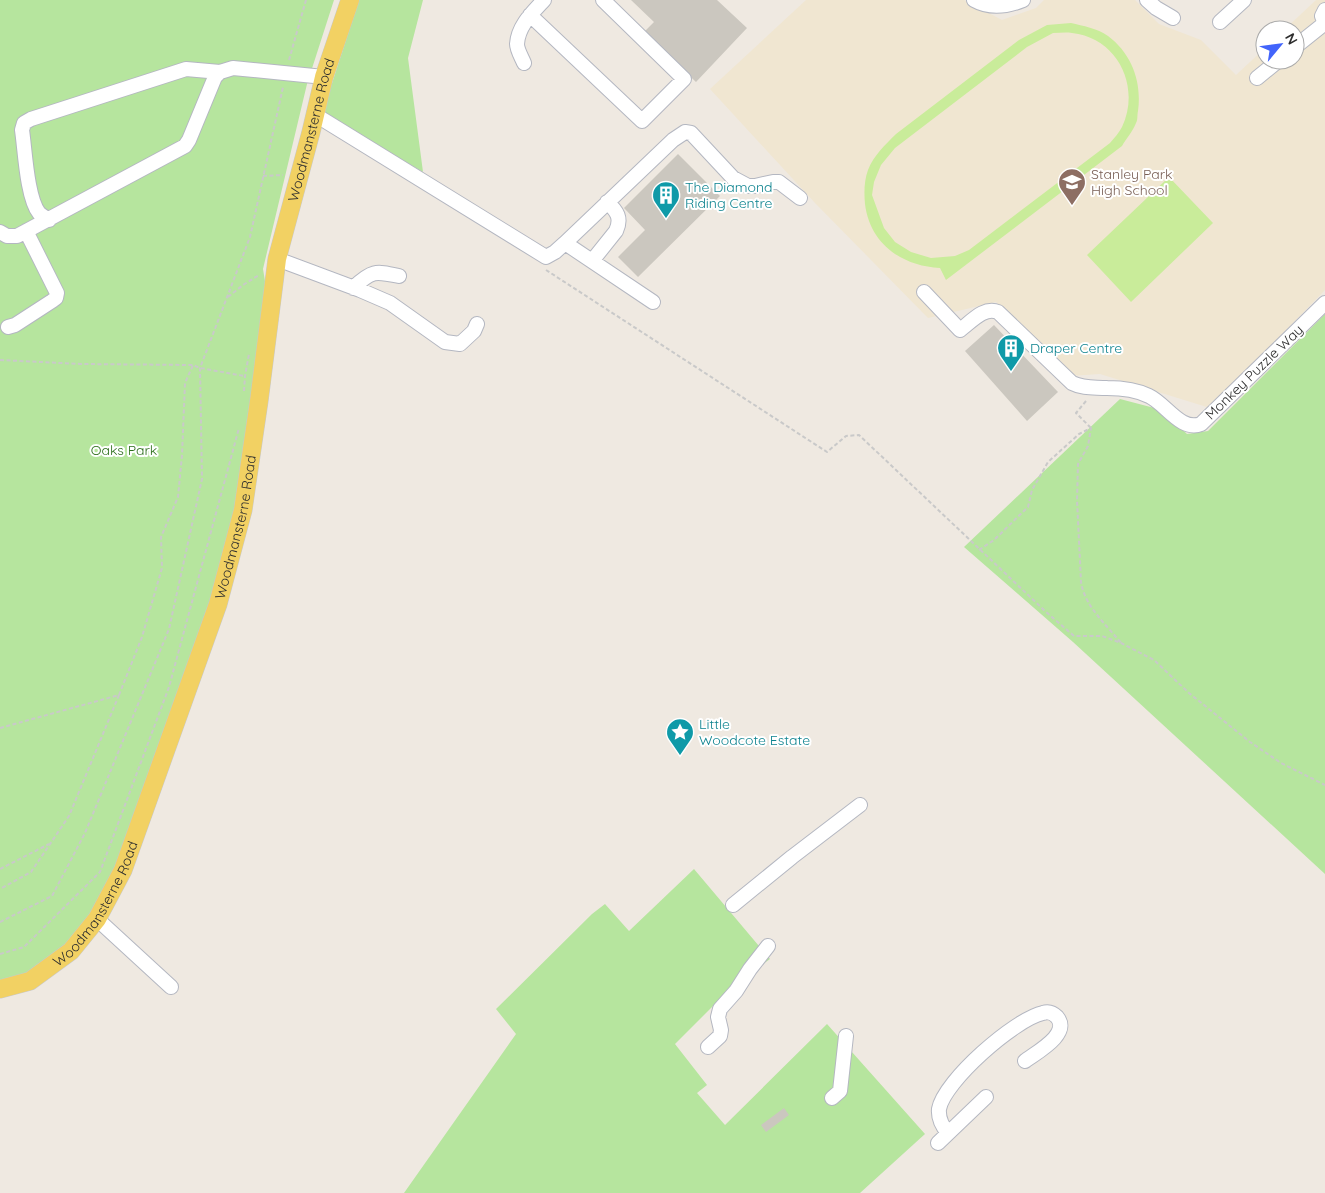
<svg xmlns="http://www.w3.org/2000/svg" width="1325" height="1193" font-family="Quicksand,sans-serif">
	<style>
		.education { fill: #f0e6d1 }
		.green { fill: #b6e59e }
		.pitch { fill: #c9ec9a; fill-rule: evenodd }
		.building { fill: #cbc7bf }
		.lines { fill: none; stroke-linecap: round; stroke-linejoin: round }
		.minor-casing { stroke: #b4b7c1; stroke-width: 16 }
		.major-casing { stroke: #c9c9c9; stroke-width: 19 }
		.path { stroke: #c9c9c9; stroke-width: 2; stroke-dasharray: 4 2.5; stroke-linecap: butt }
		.minor { stroke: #fff; stroke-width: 14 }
		.major { stroke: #f2d163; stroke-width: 18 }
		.labels { text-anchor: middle; stroke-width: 4; stroke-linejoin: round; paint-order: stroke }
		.street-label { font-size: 14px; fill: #2e2e2e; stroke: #fff }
		.education-label { font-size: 14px; fill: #785e54; stroke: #fff; text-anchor: start }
		.culture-label { font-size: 14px; fill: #0d838f; stroke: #fff; text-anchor: start }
		.park-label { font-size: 14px; fill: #2c6e1b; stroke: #fff }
	</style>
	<rect width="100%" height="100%" fill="#efe9e1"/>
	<path class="education" d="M 806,0 L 964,0 L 1002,20 L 1036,8 L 1044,0 L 1135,0 L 1159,24 L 1201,40 L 1236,75 L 1265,48 L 1265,60 L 1295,60 L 1295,30 L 1284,30 L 1316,0 L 1325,0 L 1325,290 L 1210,408 L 1100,374 L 1070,376 L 996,302 L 928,318 L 815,203 L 710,89 Z"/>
	<path class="green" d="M 0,0 L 334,0 L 307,84 L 263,269 L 267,293 L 243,510 L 123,870 L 71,951 L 0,990 Z
		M 359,0 L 423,0 L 408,58 L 423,172 L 322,114 Z
		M 1325,314 L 1325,874 L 1073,642 L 964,547 L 1120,399 L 1162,410 L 1187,434 L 1208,431 Z
		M 694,869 L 770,959 L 734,985 L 675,1044 L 707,1085 L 697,1093 L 725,1125 L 827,1024 L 925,1134 L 860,1193 L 404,1193 L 516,1034 L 496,1009 L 592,914 L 605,904 L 629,931 Z"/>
	<path class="pitch" d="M 1071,23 C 1083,26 1097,28 1108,36 C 1132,54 1142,82 1138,111 C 1137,115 1138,120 1136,123 C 1133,131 1126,139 1122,146 L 946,280 L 940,268 C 902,266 870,244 865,204 C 864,193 864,181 868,170 C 874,155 885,145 896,134 L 1019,40 L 1047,25 ZM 1053,33 C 1059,33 1066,32 1072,33 C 1118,38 1141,87 1122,127 C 1119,133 1114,138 1110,143 L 969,250 L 955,256 L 931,258 L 911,252 L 895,242 L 884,228 L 872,195 L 874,182 L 881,165 L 895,148 L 1027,47 Z
		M 1169,177 L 1213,223 L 1131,302 L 1087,255 Z"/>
	<path class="building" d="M 631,0 L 717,0 L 747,28 L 696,82 L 644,32 L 654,22 Z
		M 678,154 L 720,196 L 638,277 L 618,257 L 645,230 L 624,208 Z
		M 994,325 L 1058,392 L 1027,421 L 965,351 Z
		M 784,1108 L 789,1115 L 766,1132 L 761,1125 Z"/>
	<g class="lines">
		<g class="minor-casing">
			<path id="minor" d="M 974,0 C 990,9 1006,7 1023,0
				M 1147,0 L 1156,8 L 1173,18
				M 1325,10 L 1322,16 L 1325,24
				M 530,15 L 642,121 L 684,79 L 603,0
				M 1220,22 L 1244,0
				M 1295,47 L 1325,23
				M 524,63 C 522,58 517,50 517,44 C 518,26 532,13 544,0
				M 1257,78 L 1279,60
				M 314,114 L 546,257 L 555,252 L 565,243 L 653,302
				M 49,220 C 46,218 41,215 39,213 C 27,198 25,150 22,130 L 24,123 L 31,119 L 186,69 L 220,72
				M 0,232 L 7,236 L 17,236 L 185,146 L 189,140 L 215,77 L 220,72 L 233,68 L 324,77
				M 565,243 L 673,140 L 685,132 L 691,133 L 733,178 L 748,186 L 755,186 L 773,182 L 779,182 L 800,198
				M 277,259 L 360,290 L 390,303 L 445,342 L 460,344 L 474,331 L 477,324
				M 592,261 L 616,231 C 622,218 617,211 607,202
				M 353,288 C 372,270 375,271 399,276
				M 924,292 L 960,330 C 971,322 984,306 998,312 L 1072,383 C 1084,389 1094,387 1107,388 C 1120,388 1137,390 1149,396 C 1166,404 1181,432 1201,424 L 1325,303
				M 8,327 L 15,325 L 52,301 L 56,298 L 57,293 L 26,231
				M 733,905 L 792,857 L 860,805
				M 97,919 L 171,987
				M 708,1047 L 720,1036 L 721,1030 L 718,1017 L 720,1009 L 736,991 L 750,969 L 768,946
				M 832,1098 L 840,1091 L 846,1036
				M 948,1133 C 942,1126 938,1119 939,1109 C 944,1081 1015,1019 1043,1013 C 1049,1011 1053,1013 1057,1017 C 1071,1034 1037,1052 1025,1061
				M 938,1143 L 986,1097"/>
		</g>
		<g class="major-casing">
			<g id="major">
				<path id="s1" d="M 0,989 L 30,981 L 71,951 L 97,919 L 123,870 L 218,604 L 243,510 L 259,401 L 277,259 L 311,132 L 324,77 L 350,0"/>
			</g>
		</g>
		<path class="path" d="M 289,60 L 306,0
			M 263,176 L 283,175
			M 546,270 L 827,452 L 846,436 L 859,435 L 1045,611 L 1074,636 L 1102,636 L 1121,643 L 1154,660 L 1189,693 L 1250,742 L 1281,763 L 1325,785
			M 228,297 L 243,285 L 259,275
			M 0,360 L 81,364 L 193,365 L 200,368 L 244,376
			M 244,391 L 245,376 L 249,354
			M 1086,401 L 1076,413 L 1091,428
			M 979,550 L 994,540 L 1028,507 L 1032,490 L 1048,462 L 1079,434 L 1091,428 L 1088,446 L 1078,464 L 1077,500 L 1081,582 C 1085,607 1106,624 1121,643
			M 119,695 L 142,637 L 162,568 L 161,537 L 178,497 L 182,455 L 185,383 L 193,365
			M 0,728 L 119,695 L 69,816 L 31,872 L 0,889
			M 0,869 L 49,844
			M 0,922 L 52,896 L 85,833 L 169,629 L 202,479 L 200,368 L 250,237 L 283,87
			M 0,954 L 24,947 L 100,872 L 169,687 L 239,428"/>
		<use href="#minor" class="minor"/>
		<use href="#major" class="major"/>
	</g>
	<defs>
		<g id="school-pin" transform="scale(1.4375)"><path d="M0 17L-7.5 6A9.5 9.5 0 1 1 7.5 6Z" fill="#8d6e63" stroke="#fff"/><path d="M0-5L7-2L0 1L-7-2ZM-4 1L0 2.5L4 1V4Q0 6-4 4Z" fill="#fff"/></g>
		<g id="building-pin" transform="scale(1.4375)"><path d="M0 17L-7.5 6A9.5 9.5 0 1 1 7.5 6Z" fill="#0f9aa8" stroke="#fff"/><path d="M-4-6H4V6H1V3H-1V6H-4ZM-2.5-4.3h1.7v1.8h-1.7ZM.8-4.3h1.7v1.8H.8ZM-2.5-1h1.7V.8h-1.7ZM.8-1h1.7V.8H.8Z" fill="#fff"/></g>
		<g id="sight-pin" transform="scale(1.4375)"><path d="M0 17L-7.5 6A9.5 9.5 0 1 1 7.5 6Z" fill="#0f9aa8" stroke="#fff"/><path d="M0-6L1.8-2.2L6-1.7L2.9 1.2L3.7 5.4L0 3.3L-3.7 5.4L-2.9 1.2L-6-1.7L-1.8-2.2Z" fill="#fff"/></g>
	</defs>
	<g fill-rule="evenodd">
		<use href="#school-pin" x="1072" y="182"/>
		<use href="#building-pin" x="666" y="195"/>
		<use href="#building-pin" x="1011" y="348"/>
		<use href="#sight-pin" x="680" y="732"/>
	</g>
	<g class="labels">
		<g class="street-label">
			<text dy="5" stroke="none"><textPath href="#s1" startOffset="945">Woodmansterne Road</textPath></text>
			<text transform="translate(1254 372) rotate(-44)" y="5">Monkey Puzzle Way</text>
			<text dy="5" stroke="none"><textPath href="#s1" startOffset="540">Woodmansterne Road</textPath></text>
			<text dy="5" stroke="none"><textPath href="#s1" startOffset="135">Woodmansterne Road</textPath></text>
		</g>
		<g class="education-label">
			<text x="1091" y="179">Stanley Park<tspan x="1091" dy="16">High School</tspan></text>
		</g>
		<g class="culture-label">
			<text x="685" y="192">The Diamond<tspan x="685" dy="16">Riding Centre</tspan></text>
			<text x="1030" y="353">Draper Centre</text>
			<text x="699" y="729">Little<tspan x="699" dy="16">Woodcote Estate</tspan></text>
		</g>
		<g class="park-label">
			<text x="124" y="455">Oaks Park</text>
		</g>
	</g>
	<g transform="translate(1280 45) rotate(61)"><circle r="24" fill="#ffffff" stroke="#ababab"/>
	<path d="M0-4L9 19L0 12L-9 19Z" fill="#4264fb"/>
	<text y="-8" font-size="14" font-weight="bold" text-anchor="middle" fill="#2e2e2e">N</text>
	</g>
</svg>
